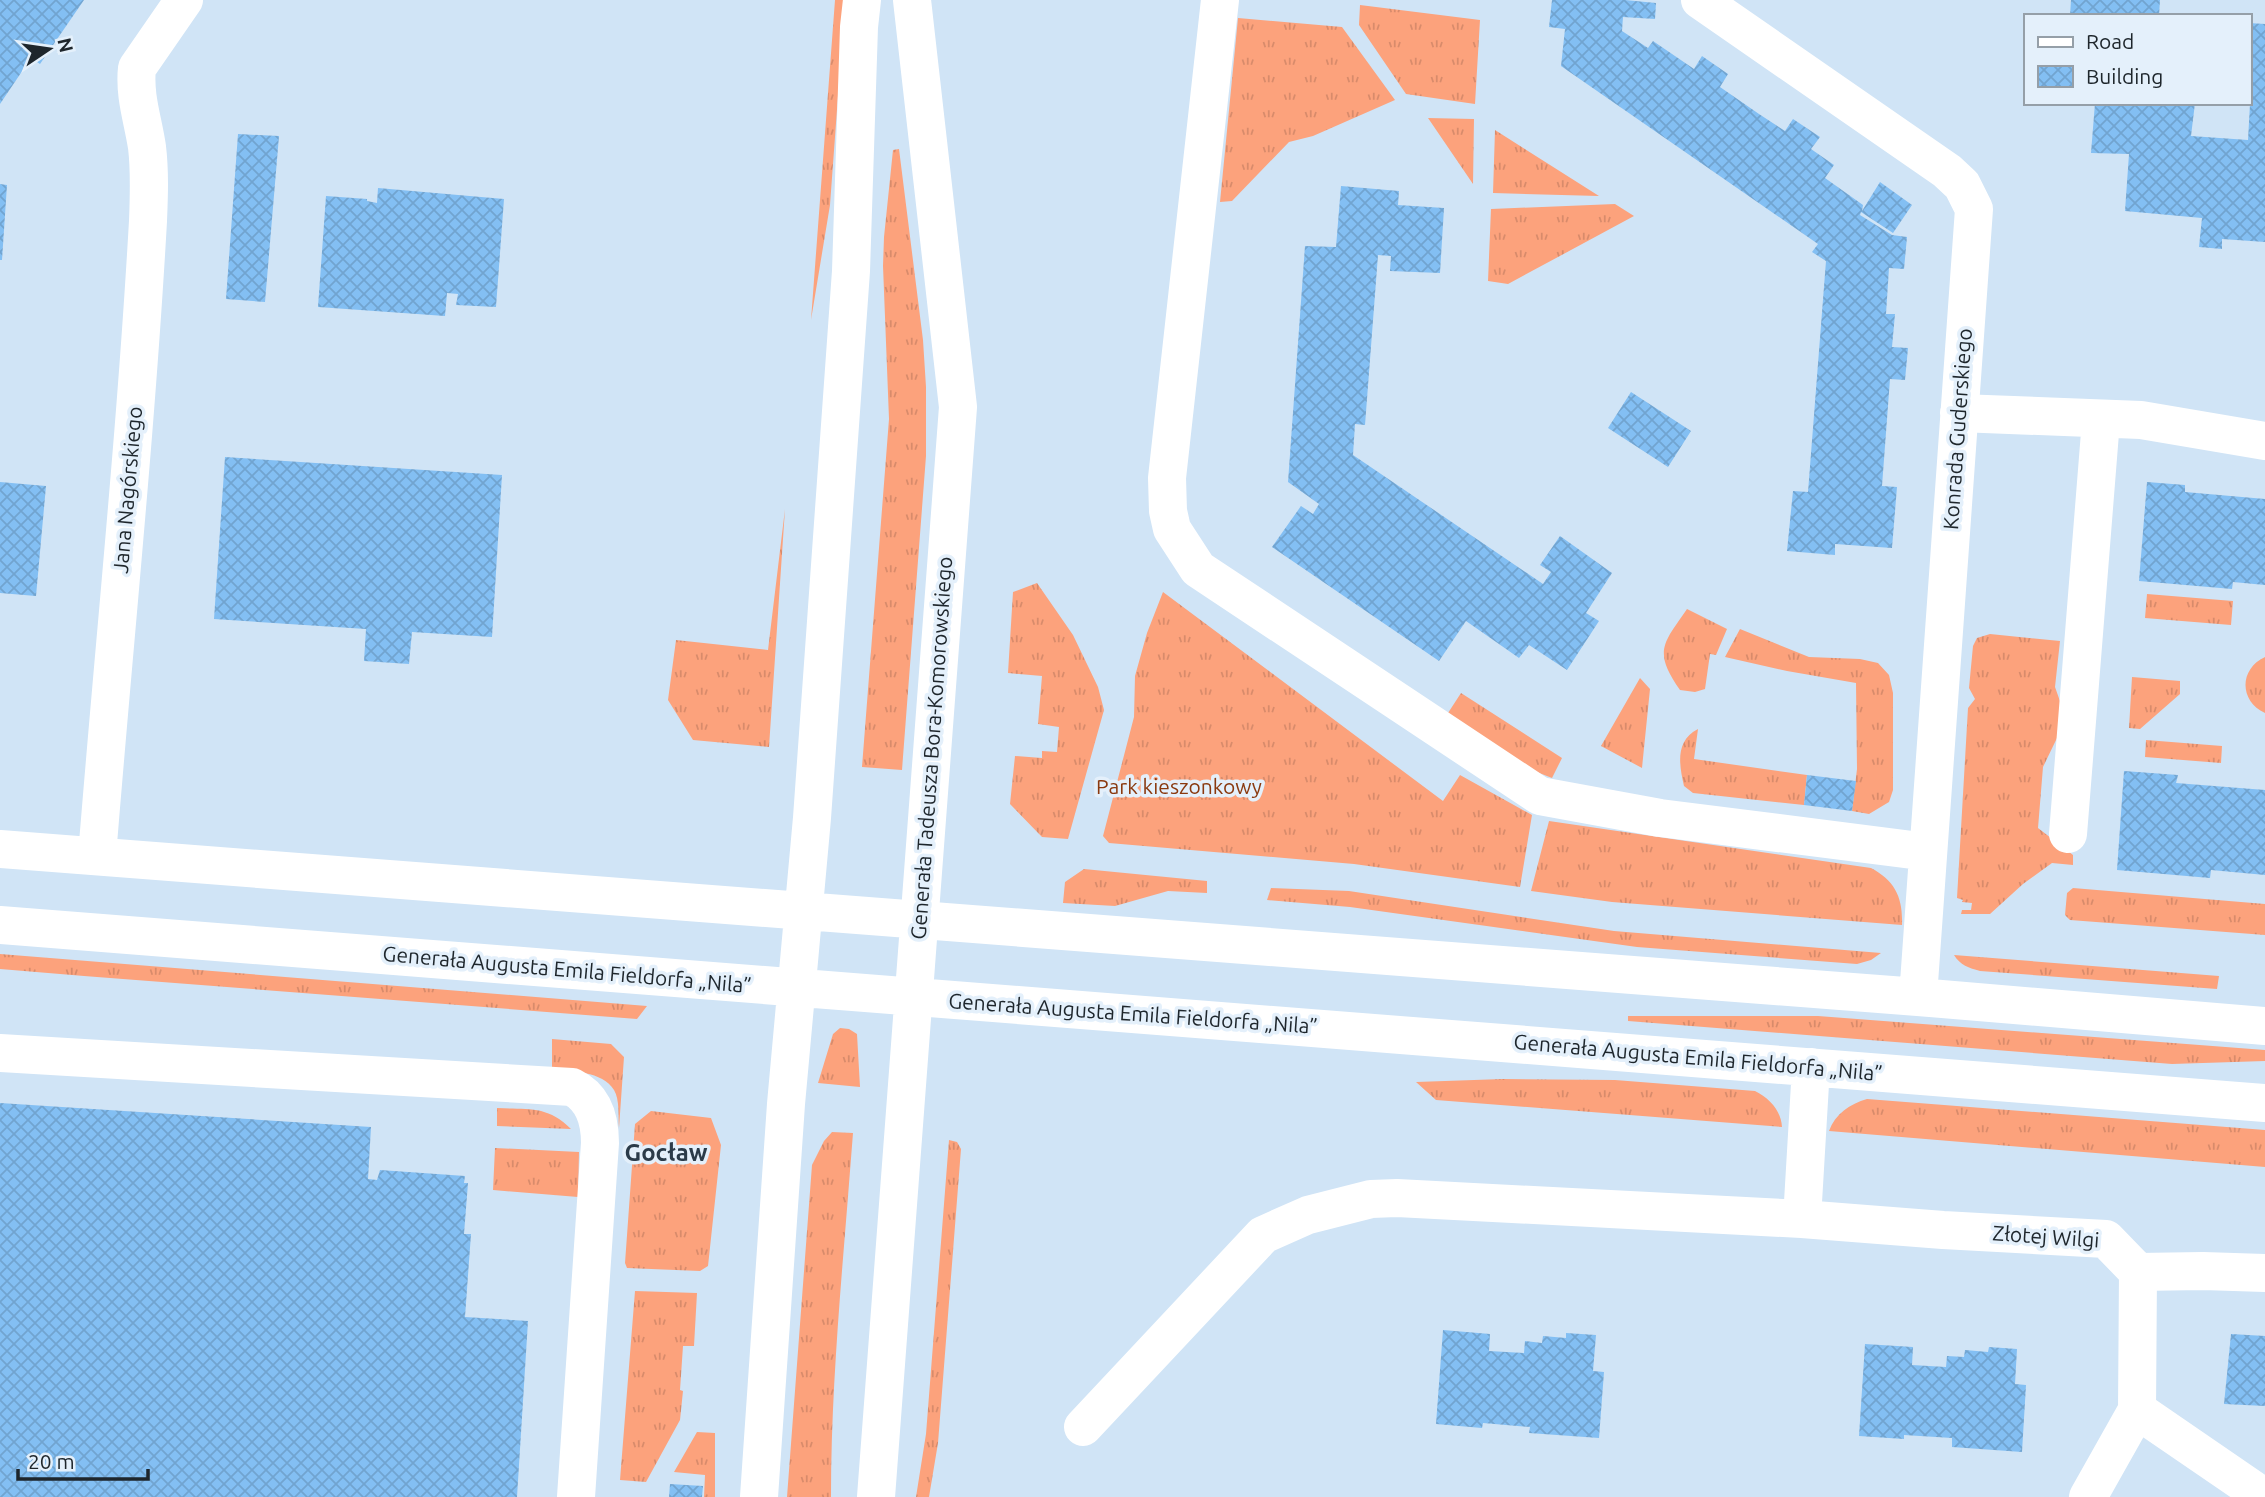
<svg xmlns="http://www.w3.org/2000/svg" width="2265" height="1497" font-family="Ubuntu,sans-serif">
	<style>
		.grass { fill: url(#grass-tufts) }
		.building { fill: url(#building-cross-hatch) }
		.lines { fill: none; stroke-linecap: round; stroke-linejoin: round }
		.minor { stroke: #fff; stroke-width: 38 }
		.labels { text-anchor: middle; stroke-width: 7; stroke-linejoin: round; paint-order: stroke }
		.street-label { font-size: 21px; fill: #1e262c; stroke: #e4f0fb }
		.park-label { font-size: 21px; fill: #8a390f; stroke: #e4f0fb }
		.quarter-label { font-size: 24px; font-weight: bold; fill: #2b3b49; stroke: #e4f0fb }
	</style>
	<defs>
		<pattern id="grass-tufts" width="24" height="20" patternUnits="userSpaceOnUse" patternTransform="scale(1.75)"><rect width="24" height="20" fill="#fca27c"/><path d="M3 7l-1-3M5 7V3M7 7l1-3M15 17l-1-3M17 17v-4M19 17l1-3" fill="none" stroke="#d88b6b"/></pattern>
		<pattern id="building-cross-hatch" width="8" height="8" patternUnits="userSpaceOnUse" patternTransform="scale(1.75)"><rect width="8" height="8" fill="#83bff3"/><path d="M0 0l8 8M0 8l8-8" fill="none" stroke="#71a4d0"/></pattern>
	</defs>
	<rect width="100%" height="100%" fill="#d0e4f6"/>
	<path class="grass" d="M 835,0 L 845,0 L 830,205 L 811,320 Z
		M 1360,5 L 1480,20 L 1475,104 L 1406,94 L 1359,25 Z
		M 1238,18 L 1342,27 L 1395,100 L 1313,136 L 1289,142 L 1232,201 L 1220,202 Z
		M 1428,118 L 1474,119 L 1473,184 Z
		M 1495,130 L 1599,196 L 1493,193 Z
		M 899,149 L 923,340 L 926,387 L 926,456 L 902,770 L 862,767 L 889,419 L 883,266 L 884,237 L 893,150 Z
		M 1615,204 L 1634,216 L 1508,284 L 1488,281 L 1491,209 Z
		M 785,509 L 769,747 L 693,740 L 668,700 L 676,640 L 768,650 Z
		M 1037,583 L 1073,635 L 1098,687 L 1104,710 L 1068,839 L 1042,837 L 1010,804 L 1015,756 L 1042,758 L 1042,751 L 1057,752 L 1059,727 L 1038,724 L 1042,676 L 1008,673 L 1013,592 Z
		M 1163,592 L 1443,801 L 1460,775 L 1532,815 L 1520,887 L 1354,864 L 1109,843 L 1103,836 L 1134,717 L 1135,676 L 1147,633 Z
		M 2147,594 L 2233,601 L 2231,625 L 2145,618 Z
		M 1687,609 L 1727,629 L 1716,655 L 1710,654 L 1705,689 L 1695,692 L 1680,690 C 1653,651 1663,644 1687,609 Z
		M 1740,629 L 1809,657 L 1860,659 L 1878,663 L 1889,675 L 1893,693 L 1893,790 L 1889,802 L 1869,814 L 1852,811 L 1857,769 L 1856,683 L 1787,671 L 1725,657 Z
		M 1990,634 L 2060,641 L 2055,687 L 2061,704 L 2057,738 L 2043,767 L 2038,828 L 2073,855 L 2073,865 L 2052,863 L 2023,884 L 1990,914 L 1961,914 L 1962,910 L 1971,910 L 1972,903 L 1962,902 L 1963,900 L 1957,898 L 1968,708 L 1975,699 L 1969,688 L 1973,646 L 1977,638 Z
		M 2265,657 L 2265,713 C 2239,701 2239,669 2265,657 Z
		M 2132,677 L 2180,681 L 2180,694 L 2140,729 L 2129,728 Z
		M 1640,678 L 1650,689 L 1642,768 L 1601,746 Z
		M 1461,693 L 1562,758 L 1552,778 L 1524,767 L 1448,713 Z
		M 1698,729 L 1694,759 L 1807,775 L 1804,805 L 1693,793 L 1684,786 C 1679,764 1675,741 1698,729 Z
		M 2146,740 L 2222,746 L 2221,763 L 2145,757 Z
		M 1549,821 L 1871,868 C 1895,881 1903,897 1902,925 L 1612,902 L 1531,891 Z
		M 1084,869 L 1207,881 L 1207,893 L 1168,891 L 1115,906 L 1063,903 L 1065,882 Z
		M 1271,888 L 1349,891 L 1614,931 L 1881,953 L 1871,960 L 1857,964 L 1637,947 L 1350,907 L 1267,900 Z
		M 2073,888 L 2265,904 L 2265,935 L 2070,920 L 2065,915 L 2067,893 Z
		M 0,954 L 647,1006 L 637,1019 L 84,976 L 0,969 Z
		M 1954,955 L 2219,976 L 2217,989 L 1980,971 C 1969,968 1960,965 1954,955 Z
		M 1628,1016 L 1818,1016 L 2265,1050 L 2265,1061 L 2172,1064 L 1628,1021 Z
		M 840,1028 L 849,1029 L 857,1034 L 860,1087 L 818,1083 L 833,1034 Z
		M 552,1039 L 611,1044 L 624,1057 L 619,1128 C 618,1117 620,1100 614,1090 C 603,1071 570,1071 552,1070 Z
		M 1503,1079 L 1615,1080 L 1755,1091 C 1769,1098 1781,1110 1782,1127 L 1436,1100 L 1416,1082 Z
		M 1867,1099 L 2265,1130 L 2265,1167 L 1829,1131 C 1835,1114 1850,1104 1867,1099 Z
		M 497,1108 C 529,1110 547,1105 571,1129 L 497,1126 Z
		M 651,1111 L 711,1118 L 721,1145 L 708,1266 L 700,1271 L 627,1268 L 625,1263 L 635,1124 Z
		M 832,1132 L 853,1133 C 844,1254 831,1376 831,1497 L 787,1497 L 812,1165 L 824,1141 Z
		M 949,1140 L 957,1142 L 961,1149 L 938,1443 L 929,1497 L 916,1497 L 926,1434 Z
		M 495,1148 L 579,1152 L 578,1197 L 493,1190 Z
		M 635,1291 L 697,1293 L 694,1346 L 683,1346 L 680,1390 L 683,1391 L 680,1420 L 646,1482 L 620,1480 Z
		M 697,1432 L 715,1433 L 715,1497 L 704,1497 L 705,1475 L 674,1472 Z"/>
	<path class="building" d="M 0,0 L 84,0 L 40,64 L 31,58 L 0,104 Z
		M 1552,0 L 1625,0 L 1656,3 L 1655,19 L 1623,17 L 1622,31 L 1648,48 L 1653,41 L 1694,69 L 1702,56 L 1728,74 L 1720,87 L 1759,114 L 1785,131 L 1793,119 L 1820,137 L 1811,149 L 1834,165 L 1825,178 L 1863,205 L 1862,211 L 1880,182 L 1912,205 L 1893,233 L 1861,212 L 1860,215 L 1892,235 L 1907,237 L 1904,269 L 1889,268 L 1886,314 L 1895,314 L 1892,347 L 1908,348 L 1905,380 L 1890,379 L 1882,486 L 1897,487 L 1892,548 L 1835,544 L 1835,555 L 1787,551 L 1793,491 L 1808,492 L 1826,261 L 1812,252 L 1818,244 L 1561,66 L 1565,29 L 1549,27 Z
		M 2071,0 L 2160,0 L 2159,16 L 2070,16 Z
		M 2249,23 L 2265,24 L 2265,242 L 2222,239 L 2222,249 L 2199,247 L 2202,218 L 2125,211 L 2129,154 L 2091,153 L 2095,103 L 2195,103 L 2191,136 L 2248,140 L 2250,104 Z
		M 238,134 L 279,136 L 265,302 L 226,299 Z
		M 0,184 L 7,185 L 2,260 L 0,260 Z
		M 1341,186 L 1399,191 L 1398,205 L 1444,208 L 1440,273 L 1390,271 L 1391,256 L 1378,255 L 1365,425 L 1355,424 L 1353,455 L 1543,584 L 1551,572 L 1540,565 L 1560,536 L 1612,573 L 1586,613 L 1599,621 L 1567,670 L 1529,645 L 1519,658 L 1466,621 L 1439,661 L 1272,547 L 1301,506 L 1313,514 L 1319,504 L 1288,482 L 1305,246 L 1336,247 Z
		M 378,188 L 504,199 L 496,307 L 456,305 L 458,294 L 447,293 L 445,316 L 318,307 L 326,196 L 367,199 L 367,201 L 377,203 Z
		M 1631,392 L 1691,431 L 1668,467 L 1608,428 Z
		M 225,457 L 502,475 L 492,637 L 412,632 L 409,664 L 364,661 L 366,629 L 214,619 Z
		M 0,482 L 46,486 L 36,596 L 0,593 Z
		M 2147,482 L 2185,485 L 2185,492 L 2265,499 L 2265,585 L 2233,582 L 2232,589 L 2139,581 Z
		M 2124,771 L 2178,775 L 2176,783 L 2265,790 L 2265,875 L 2211,870 L 2210,878 L 2117,870 Z
		M 1807,775 L 1856,781 L 1852,811 L 1804,805 Z
		M 0,1103 L 371,1127 L 368,1179 L 377,1180 L 380,1170 L 465,1176 L 464,1183 L 468,1183 L 464,1234 L 471,1234 L 465,1317 L 528,1321 L 517,1497 L 0,1497 Z
		M 1443,1330 L 1490,1334 L 1489,1351 L 1524,1353 L 1525,1341 L 1542,1343 L 1543,1336 L 1566,1338 L 1566,1333 L 1596,1335 L 1593,1371 L 1604,1372 L 1599,1438 L 1529,1433 L 1530,1427 L 1483,1423 L 1482,1428 L 1436,1424 Z
		M 2231,1334 L 2265,1336 L 2265,1406 L 2224,1404 Z
		M 1865,1344 L 1913,1347 L 1912,1365 L 1946,1367 L 1947,1356 L 1964,1357 L 1965,1350 L 1988,1352 L 1989,1347 L 2017,1349 L 2015,1384 L 2026,1385 L 2022,1452 L 1952,1447 L 1952,1438 L 1904,1435 L 1904,1439 L 1859,1436 Z
		M 670,1484 L 703,1486 L 702,1497 L 669,1497 Z"/>
	<g class="lines">
		<path class="minor" d="M 1220,0 L 1167,478 L 1168,511 L 1172,529 L 1198,569 L 1540,796 L 1660,818 L 1928,852
			M 1700,0 L 1947,171 L 1962,185 L 1974,209 L 1918,997
			M 1959,413 L 2141,420 L 2265,441
			M 2068,834 L 2101,420
			M 0,849 L 1918,997 L 2265,1026
			M 97,856 C 114,644 136,433 148,221 C 149,196 150,172 147,147 C 143,120 134,96 137,68 L 184,0
			M 0,925 L 2265,1103
			M 0,1053 L 572,1087 C 594,1098 600,1120 600,1143 L 576,1497
			M 1811,1067 L 1802,1219 L 1943,1230 L 2106,1239 L 2138,1272 L 2137,1410 L 2264,1497
			M 2138,1272 L 2203,1271 L 2265,1273
			M 1083,1427 L 1263,1235 L 1308,1215 L 1371,1199 L 1397,1198 L 1802,1219
			M 759,1497 L 786,1104 L 812,818 L 851,271 L 859,27 L 862,0
			M 876,1497 L 958,407 L 912,0
			M 2088,1497 L 2137,1410"/>
	</g>
	<g class="labels">
		<g class="street-label">
			<text transform="translate(1958 429) rotate(-86)" y="7">Konrada Guderskiego</text>
			<text transform="translate(128 490) rotate(-85)" y="7">Jana Nagórskiego</text>
			<text transform="translate(932 748) rotate(-86)" y="7">Generała Tadeusza Bora-Komorowskiego</text>
			<text transform="translate(567 970) rotate(5)" y="7">Generała Augusta Emila Fieldorfa „Nila”</text>
			<text transform="translate(1133 1014) rotate(4)" y="7">Generała Augusta Emila Fieldorfa „Nila”</text>
			<text transform="translate(1698 1058) rotate(5)" y="7">Generała Augusta Emila Fieldorfa „Nila”</text>
			<text transform="translate(2046 1237) rotate(4)" y="7">Złotej Wilgi</text>
		</g>
		<g class="park-label">
			<text x="1179" y="794">Park kieszonkowy</text>
		</g>
		<g class="quarter-label">
			<text x="666" y="1161">Gocław</text>
		</g>
	</g>
	<rect x="2024" y="14" width="228" height="91" fill="#e4f0fb" stroke="#959fa8" stroke-width="2"/>
	<rect x="2038" y="37" width="35" height="10" fill="#ffffff" stroke="#959fa8" stroke-width="2"/>
	<text x="2086" y="49" font-size="21" fill="#1e262c">Road</text>
	<rect x="2038" y="66" width="35" height="21" fill="url(#building-cross-hatch)" stroke="#959fa8" stroke-width="2"/>
	<text x="2086" y="84" font-size="21" fill="#1e262c">Building</text>
	<g transform="translate(49 49) rotate(77)" stroke="#e4f0fb" stroke-width="5" paint-order="stroke">
	<path d="M0-5L12 26L0 18L-12 26Z" fill="#1e262c"/>
	<text y="-10" font-size="19" font-weight="bold" text-anchor="middle" fill="#1e262c">N</text>
	</g>
	<path d="M18 1469v10h130v-10" fill="none" stroke="#1e262c" stroke-width="3.5"/>
	<text x="28" y="1469" font-size="21" fill="#1e262c" stroke="#e4f0fb" stroke-width="5" paint-order="stroke">20 m</text>
</svg>
